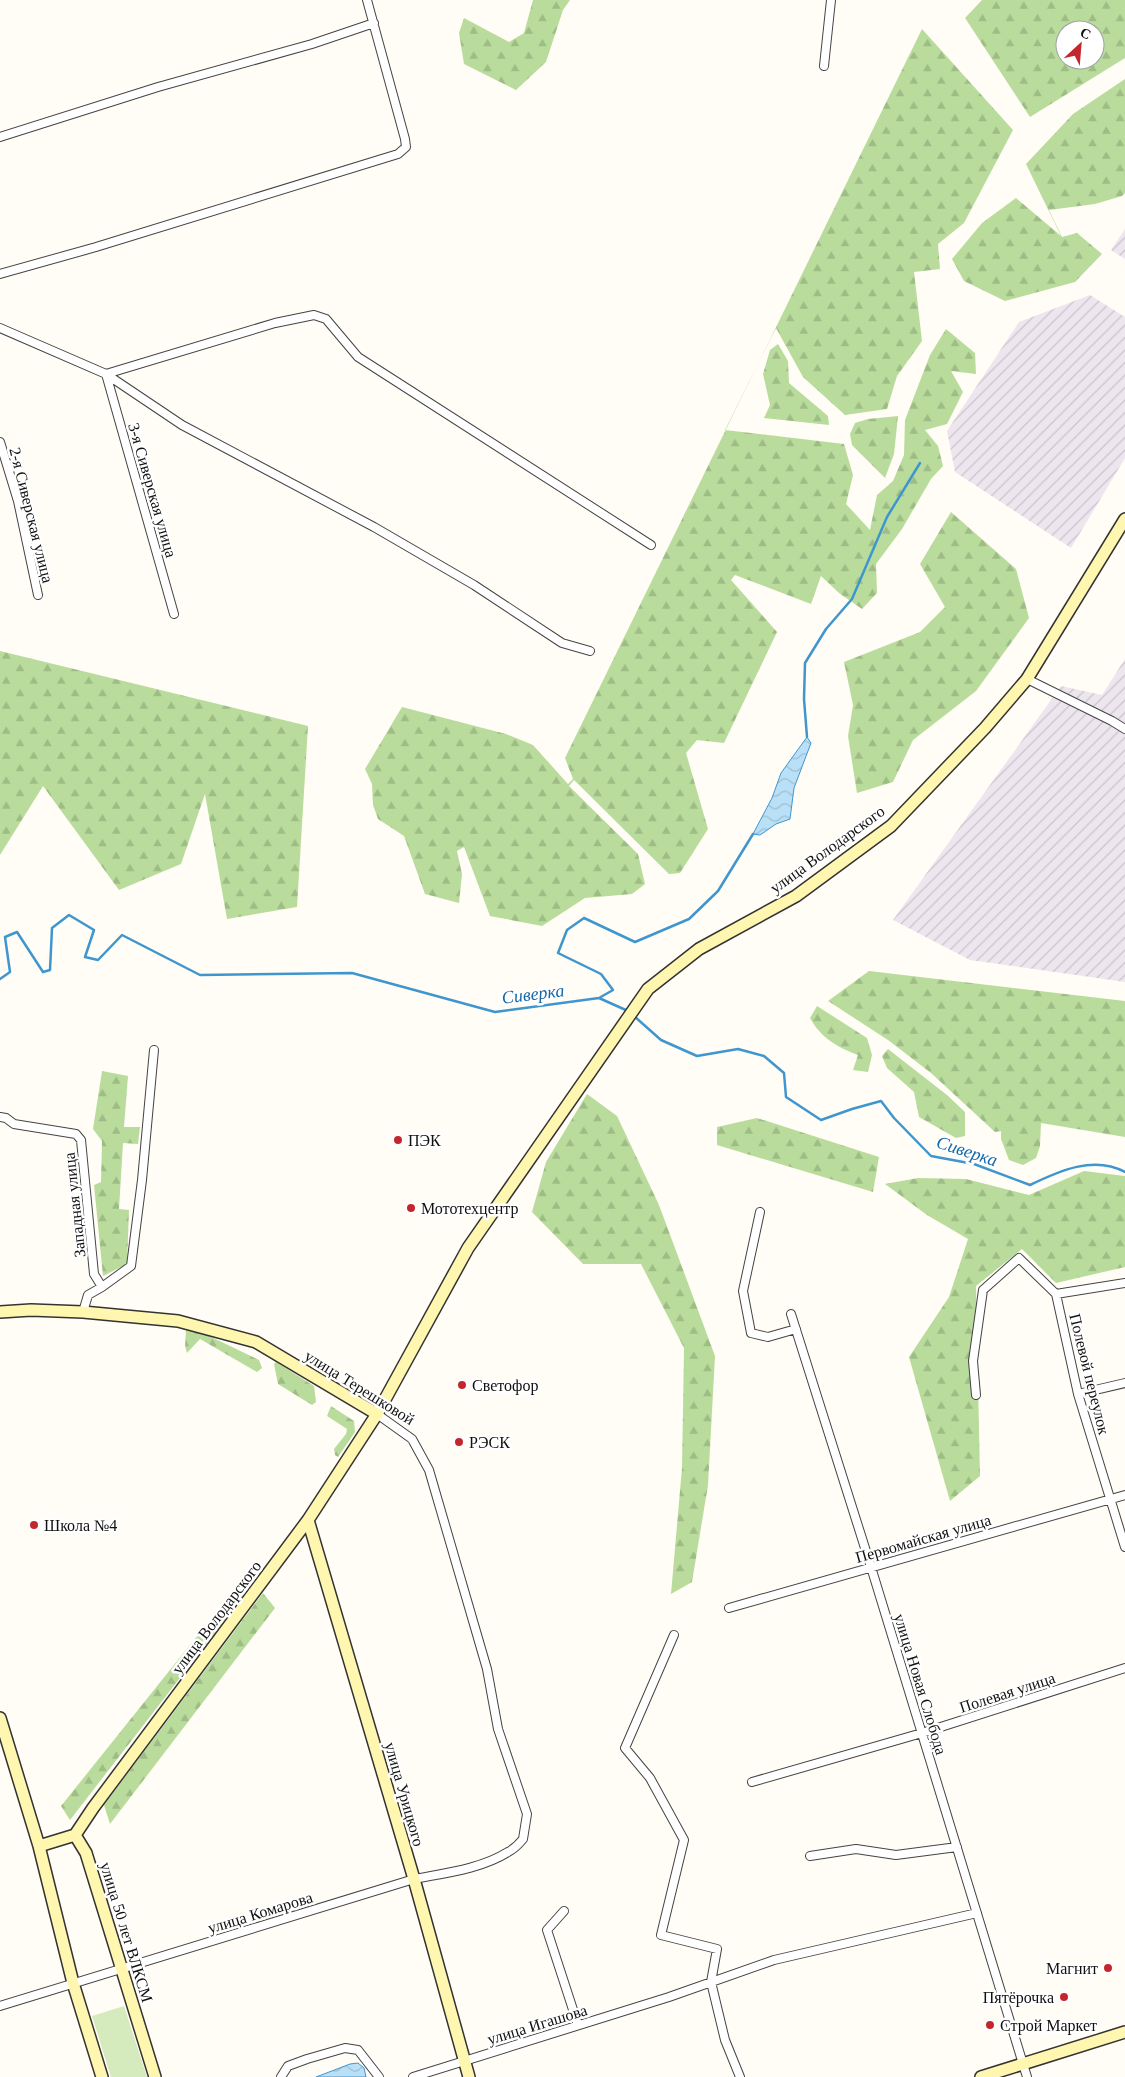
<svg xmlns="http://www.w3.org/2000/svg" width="1125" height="2077" font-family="'Times New Roman',serif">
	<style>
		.industrial { fill: url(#industrial-furrows) }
		.forest { fill: url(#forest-firs); fill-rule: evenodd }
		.park { fill: #d5ebbd }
		.water { fill: url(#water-waves); stroke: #3f96cf }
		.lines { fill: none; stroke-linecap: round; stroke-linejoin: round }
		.stream { stroke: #3f96cf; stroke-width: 2.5 }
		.street-casing { stroke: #444; stroke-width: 10 }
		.secondary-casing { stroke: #333; stroke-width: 14 }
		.street { stroke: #fff; stroke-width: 8 }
		.secondary { stroke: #fff6b0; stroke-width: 11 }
		.poi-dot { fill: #c4262e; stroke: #fff; stroke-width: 2 }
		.labels { text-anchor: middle; stroke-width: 5; stroke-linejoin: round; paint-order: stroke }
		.street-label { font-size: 16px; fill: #111; stroke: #fff }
		.poi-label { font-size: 16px; fill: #111; stroke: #fff; text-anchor: start }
		.water-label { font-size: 18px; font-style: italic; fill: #1768a6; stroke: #fff }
	</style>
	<defs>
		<pattern id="industrial-furrows" width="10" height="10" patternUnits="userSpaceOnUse" patternTransform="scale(1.25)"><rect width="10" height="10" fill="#eee6ef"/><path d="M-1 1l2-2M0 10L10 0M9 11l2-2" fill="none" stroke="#cbc4cc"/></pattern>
		<pattern id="forest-firs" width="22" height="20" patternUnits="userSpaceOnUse" patternTransform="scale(1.25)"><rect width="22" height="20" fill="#b9dc9c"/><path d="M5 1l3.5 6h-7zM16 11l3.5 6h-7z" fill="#9ebc85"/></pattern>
		<pattern id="water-waves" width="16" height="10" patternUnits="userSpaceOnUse" patternTransform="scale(1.25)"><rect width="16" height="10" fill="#b9e0f7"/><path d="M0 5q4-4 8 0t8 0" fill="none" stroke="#9ebfd3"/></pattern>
	</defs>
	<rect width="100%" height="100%" fill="#fffdf5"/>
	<path class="industrial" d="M 1125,229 L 1125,259 L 1111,250 Z
		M 1090,295 L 1125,317 L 1125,458 L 1071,548 L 955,472 L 947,431 L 1019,322 Z
		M 1125,659 L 1125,982 L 970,960 L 893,920 L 1061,686 L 1102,695 Z"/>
	<path class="forest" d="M 533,0 L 570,0 L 563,10 L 546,62 L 516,90 L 464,64 L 459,33 L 464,18 L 509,42 L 524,33 Z
		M 982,0 L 1125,0 L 1125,58 L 1030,117 L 965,18 ZM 1065,30 L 1095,30 L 1095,60 L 1065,60 Z
		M 922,29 L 1013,130 L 964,223 L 938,244 L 940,269 L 914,272 L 922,341 L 897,376 L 887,409 L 845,415 L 803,377 L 776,328 L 725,430 L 844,444 L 853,475 L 846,504 L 870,530 L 877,495 L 893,481 L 904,455 L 905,420 L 930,355 L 946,329 L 975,353 L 976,374 L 951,371 L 963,392 L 947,424 L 925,430 L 938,446 L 943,466 L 931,479 L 902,529 L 876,564 L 877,593 L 862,609 L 839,593 L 821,576 L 811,604 L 735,575 L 731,580 L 777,632 L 724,743 L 697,740 L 686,753 L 708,829 L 680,873 L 669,874 L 574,780 L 569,786 L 638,854 L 645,884 L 632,894 L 585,898 L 542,926 L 490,916 L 464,847 L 457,851 L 462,874 L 459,903 L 425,894 L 404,836 L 378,819 L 373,805 L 372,784 L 365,769 L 402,707 L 506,734 L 533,745 L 568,784 L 573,779 L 565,758 Z
		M 1125,79 L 1125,193 L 1122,196 L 1095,204 L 1049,210 L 1062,237 L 1077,233 L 1102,254 L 1075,282 L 1005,301 L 964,281 L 952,259 L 982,223 L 1016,198 L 1061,236 L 1026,164 L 1073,114 Z
		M 778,344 L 788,361 L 789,383 L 828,416 L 829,425 L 764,418 L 770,405 L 763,374 L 770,350 Z
		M 898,416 L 894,454 L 885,478 L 852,445 L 850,434 L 855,423 L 868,419 Z
		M 951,512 L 1016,569 L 1029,618 L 976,691 L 913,740 L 893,782 L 857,793 L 848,736 L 853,705 L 844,662 L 920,632 L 945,607 L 920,564 Z
		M 0,651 L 308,726 L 297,907 L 227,919 L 205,794 L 181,864 L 119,890 L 43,786 L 0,855 Z
		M 869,971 L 1125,1001 L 1125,1137 L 1041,1123 L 1040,1146 L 1036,1158 L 1023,1165 L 1009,1160 L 1001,1139 L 1001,1131 L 995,1132 L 931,1073 L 888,1040 L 828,1001 Z
		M 817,1006 L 867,1038 L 872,1055 L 868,1072 L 853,1070 L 858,1055 C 837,1047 821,1038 810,1018 Z
		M 888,1049 L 947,1095 L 965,1112 L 965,1136 L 956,1138 L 919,1117 L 914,1092 L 887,1068 L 882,1056 Z
		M 102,1071 L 128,1076 L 124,1127 L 140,1127 L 138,1144 L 123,1143 L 119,1209 L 129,1210 L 127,1264 L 103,1276 L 94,1185 L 101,1182 L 102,1141 L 93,1129 Z
		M 587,1094 L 617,1116 L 659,1205 L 715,1356 L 708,1485 L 692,1582 L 671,1594 L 682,1468 L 684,1348 L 641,1264 L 583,1264 L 532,1212 L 546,1162 Z
		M 757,1118 L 879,1157 L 873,1192 L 717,1145 L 717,1127 Z
		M 1084,1171 L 1125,1176 L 1125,1267 L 1056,1283 L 1022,1249 L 976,1286 L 980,1476 L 950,1501 L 909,1357 L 949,1297 L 968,1239 L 927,1215 L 885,1184 L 918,1178 L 966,1179 L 1029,1195 Z
		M 186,1330 L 207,1335 L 259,1360 L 262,1368 L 257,1372 L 200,1339 L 187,1353 L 185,1346 Z
		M 276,1362 L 314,1386 L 316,1402 L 312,1405 L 278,1384 L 274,1364 Z
		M 331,1406 L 354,1421 L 355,1432 L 338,1457 L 335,1455 L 334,1449 L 346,1434 L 347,1429 L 327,1416 Z
		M 263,1593 L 275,1608 L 110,1824 L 104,1805 Z
		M 222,1605 L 231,1612 L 70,1820 L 61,1806 Z"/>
	<path class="park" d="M 124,2006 L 147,2077 L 111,2077 L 92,2016 Z"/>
	<path class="water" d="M 807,737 L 811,743 L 794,788 L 790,819 L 776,824 L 760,835 L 753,834 L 772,798 L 781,773 Z
		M 358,2063 L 364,2068 L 366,2077 L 316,2077 L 350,2064 Z"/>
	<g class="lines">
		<path class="stream" d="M 807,737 L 804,699 L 805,663 L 826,629 L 852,599 L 887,517 L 920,463
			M 0,979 L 10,972 L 5,937 L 17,932 L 43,972 L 50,970 L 52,928 L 69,915 L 94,930 L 85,957 L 98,960 L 122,935 L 200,975 L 352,973 L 495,1012 L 599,998 L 628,1011
			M 599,998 L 613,990 L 601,974 L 558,953 L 567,930 L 584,918 L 635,942 L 689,919 L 718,891 L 753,834
			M 634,1016 L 661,1040 L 697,1056 L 738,1049 L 764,1056 L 784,1073 L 786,1097 L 821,1120 L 852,1109 L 881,1101 L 894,1118 L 931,1156 L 974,1164 L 1030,1185 C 1059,1171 1094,1155 1125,1172"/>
		<g class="street-casing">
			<path id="street" d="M 824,66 L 831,0
				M 0,137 L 158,87 L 312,44 L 374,23
				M 0,274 L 96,247 L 398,154 L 406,147 L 405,139 L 367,0
				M 0,328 L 106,374 L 182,425 L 374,527 L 474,585 L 562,643 L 590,651
				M 106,374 L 275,323 L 314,315 L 326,319 L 358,357 L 651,545
				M 106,374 L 174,614
				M 0,442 L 18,501 L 38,595
				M 1027,679 L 1112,721 L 1125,729
				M 0,1117 L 6,1118 L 14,1124 L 76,1134 L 81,1140 L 94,1274 L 102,1287 L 88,1295 L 83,1312
				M 760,1212 L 743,1291 L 751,1333 L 768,1337 L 796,1329
				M 102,1287 L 131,1266 L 142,1180 L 154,1050
				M 1056,1294 L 1078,1394 L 1125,1547
				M 1056,1294 L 1125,1283
				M 791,1314 L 871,1567 L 1027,2077
				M 1078,1394 L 1125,1383
				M 976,1395 L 973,1361 L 983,1290 L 1019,1258 L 1056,1294
				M 729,1608 L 1125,1495
				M 674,1635 L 625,1748 L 650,1778 L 684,1840 L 661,1935 L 717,1949 L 711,1982 L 725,2040 L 740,2077
				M 752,1782 L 922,1733 L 1125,1668
				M 810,1856 L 856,1849 L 896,1855 L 957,1847
				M 564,1911 L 547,1930 L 578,2025
				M 0,2006 L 414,1879 C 445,1873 481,1869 508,1852 C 514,1849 519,1844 523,1839 L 527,1814 L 498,1729 L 487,1669 L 429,1470 L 412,1439 L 377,1414
				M 281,2077 L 288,2066 L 307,2059 L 345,2048 L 358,2050 L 379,2077
				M 413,2077 L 669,1997 L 774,1960 L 977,1913"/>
		</g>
		<g class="secondary-casing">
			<path id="secondary" d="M 0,1312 L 31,1310 L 83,1312 L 178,1321 L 256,1342 L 377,1414
				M 308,1520 L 414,1879 L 469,2077
				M 0,1718 L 39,1846 L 73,1983 L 102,2077
				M 75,1835 L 93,1808 L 308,1520 L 377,1414 L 468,1248 L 648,989 L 699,949 L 796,896 L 891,826 L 985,728 L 1027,679 L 1125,519
				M 75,1835 L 86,1853 L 155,2077
				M 39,1846 L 75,1835
				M 981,2077 L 1125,2032"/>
		</g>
		<use href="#street" class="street"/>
		<use href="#secondary" class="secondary"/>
	</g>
	<g class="poi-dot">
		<circle cx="398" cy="1140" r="5"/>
		<circle cx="411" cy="1208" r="5"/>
		<circle cx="462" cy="1385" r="5"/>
		<circle cx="459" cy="1442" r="5"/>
		<circle cx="34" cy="1525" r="5"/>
		<circle cx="1108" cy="1968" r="5"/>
		<circle cx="1064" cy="1997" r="5"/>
		<circle cx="990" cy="2025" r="5"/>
	</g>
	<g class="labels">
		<g class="street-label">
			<text transform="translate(153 490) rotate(74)" y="6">3-я Сиверская улица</text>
			<text transform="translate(32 515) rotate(76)" y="6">2-я Сиверская улица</text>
			<text transform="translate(827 849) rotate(-36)" y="6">улица Володарского</text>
			<text transform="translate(74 1205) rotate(-96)" y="6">Западная улица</text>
			<text transform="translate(1090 1374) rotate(76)" y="6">Полевой переулок</text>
			<text transform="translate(360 1387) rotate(32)" y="6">улица Терешковой</text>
			<text transform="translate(923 1538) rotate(-16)" y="6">Первомайская улица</text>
			<text transform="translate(216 1617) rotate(-53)" y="6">улица Володарского</text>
			<text transform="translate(921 1684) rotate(73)" y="6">улица Новая Слобода</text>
			<text transform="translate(1007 1692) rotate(-18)" y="6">Полевая улица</text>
			<text transform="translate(405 1794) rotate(74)" y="6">улица Урицкого</text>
			<text transform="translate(260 1912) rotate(-17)" y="6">улица Комарова</text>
			<text transform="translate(127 1932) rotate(73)" y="6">улица 50 лет ВЛКСМ</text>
			<text transform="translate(537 2024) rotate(-17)" y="6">улица Игашова</text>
		</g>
		<g class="poi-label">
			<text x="408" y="1146">ПЭК</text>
			<text x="421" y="1214">Мототехцентр</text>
			<text x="472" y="1391">Светофор</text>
			<text x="469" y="1448">РЭСК</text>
			<text x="44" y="1531">Школа №4</text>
			<text x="1098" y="1974" text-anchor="end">Магнит</text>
			<text x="1054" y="2003" text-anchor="end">Пятёрочка</text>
			<text x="1000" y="2031">Строй Маркет</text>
		</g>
		<g class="water-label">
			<text transform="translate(533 994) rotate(-7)" y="6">Сиверка</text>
			<text transform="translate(967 1151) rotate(18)" y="6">Сиверка</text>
		</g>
	</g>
	<g transform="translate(1080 45) rotate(26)"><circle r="24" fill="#ffffff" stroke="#a0a0a0"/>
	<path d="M0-4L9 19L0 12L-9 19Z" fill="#c4262e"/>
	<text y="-8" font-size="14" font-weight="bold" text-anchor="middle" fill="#111111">С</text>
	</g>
</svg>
